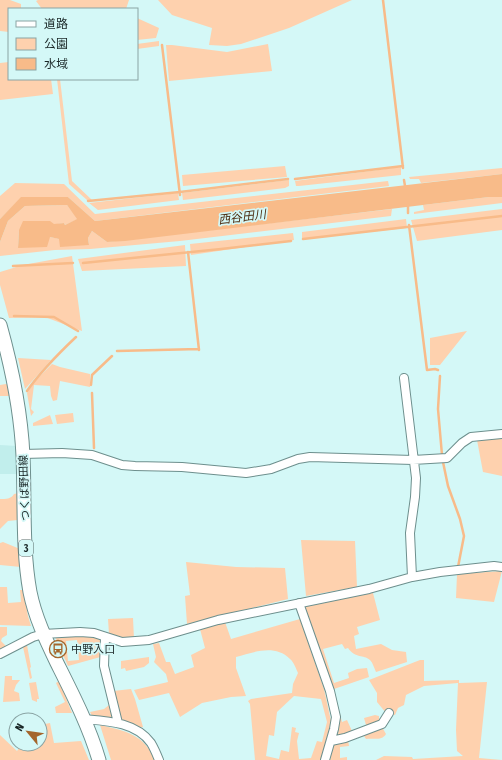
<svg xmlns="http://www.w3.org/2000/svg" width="502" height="760" font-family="'Fira Sans Condensed','Noto Sans JP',sans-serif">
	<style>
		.built { fill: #c1eeec }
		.green { fill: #fed1ae; fill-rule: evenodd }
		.water { fill: #f8bb89 }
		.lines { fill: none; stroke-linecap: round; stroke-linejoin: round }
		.stream { stroke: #f8bb89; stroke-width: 2.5 }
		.minor-casing { stroke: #6d8f8d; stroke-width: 10 }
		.primary-casing { stroke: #6d8f8d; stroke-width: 15 }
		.minor { stroke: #fff; stroke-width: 8 }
		.primary { stroke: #fff; stroke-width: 13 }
		.labels { text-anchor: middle; stroke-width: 3.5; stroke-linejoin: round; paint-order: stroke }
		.shield { fill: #d4f8f7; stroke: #526665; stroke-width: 1 }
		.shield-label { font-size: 10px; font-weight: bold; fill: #1a2727 }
		.street-label { font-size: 11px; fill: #1a2727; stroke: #d4f8f7 }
		.poi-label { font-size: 11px; fill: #1a2727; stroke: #d4f8f7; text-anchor: start }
		.water-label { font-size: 12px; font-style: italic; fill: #4e3015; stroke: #d4f8f7 }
	</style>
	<rect width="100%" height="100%" fill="#d4f8f7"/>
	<path class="built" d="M 0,445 L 17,446 L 18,474 L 0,474 Z"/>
	<path class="green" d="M 0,0 L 10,0 L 21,4 L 21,9 L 9,9 L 9,32 L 0,31 Z
		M 38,0 L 129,0 L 126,9 L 42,9 L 36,1 Z
		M 158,0 L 352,0 L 289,28 L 241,44 L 227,46 L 209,45 L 212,28 L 172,15 Z
		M 137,18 L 159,28 L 156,38 L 137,40 Z
		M 159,41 L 159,46 L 137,49 L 137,44 Z
		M 268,44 L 272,71 L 169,81 L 166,45 L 172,45 L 227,52 Z
		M 9,62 L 9,79 L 51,79 L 53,94 L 0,100 L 0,63 Z
		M 57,79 L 60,79 L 72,181 L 92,200 L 87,200 L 69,184 Z
		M 285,166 L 287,177 L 183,186 L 182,175 Z
		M 401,167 L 401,175 L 299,186 L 296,186 L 295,181 Z
		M 502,168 L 502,174 L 421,183 L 419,179 L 410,179 L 409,177 Z
		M 289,180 L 289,186 L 285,188 L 183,200 L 182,193 Z
		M 388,181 L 389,186 L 95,221 L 68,197 L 19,200 L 0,219 L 0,196 L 15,183 L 64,184 L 95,214 Z
		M 178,193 L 179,200 L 98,210 L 89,203 Z
		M 489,197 L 502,197 L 502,203 L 414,214 L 414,212 L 424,210 L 423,205 Z
		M 67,205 L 78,219 L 65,225 L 64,223 L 19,230 L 18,248 L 50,237 L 89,245 L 88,238 L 92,231 L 107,242 L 392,209 L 391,216 L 180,241 L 90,249 L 55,250 L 0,256 L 0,242 L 8,221 L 25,206 Z
		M 502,209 L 502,230 L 417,241 L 411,220 Z
		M 406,219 L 407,228 L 302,239 L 302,232 Z
		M 293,233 L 294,240 L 191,255 L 190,244 Z
		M 185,245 L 186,266 L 82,271 L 78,259 Z
		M 72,256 L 82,331 L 45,317 L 9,318 L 0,285 L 0,272 L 23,265 Z
		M 467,331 L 440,365 L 430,365 L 430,338 Z
		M 18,358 L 51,360 L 25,389 Z
		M 52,364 L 60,367 L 90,374 L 90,387 L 60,381 L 57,400 L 53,401 L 51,396 L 50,386 L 34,385 L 31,409 L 34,412 L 31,416 L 27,393 L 36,380 Z
		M 6,384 L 9,386 L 11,396 L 0,396 L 0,385 Z
		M 73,413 L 74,422 L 57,424 L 55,415 Z
		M 50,415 L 53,424 L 33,426 L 33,423 Z
		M 502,438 L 502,476 L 483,472 L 477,440 Z
		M 19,493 L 18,520 L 8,521 L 0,529 L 0,499 C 6,499 11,499 14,494 Z
		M 301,540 L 355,541 L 357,587 L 306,596 Z
		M 3,542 L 20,549 L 21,567 L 0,565 L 0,543 Z
		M 186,562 L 236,567 L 285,568 L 288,599 L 187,624 L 185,596 L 190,595 Z
		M 502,571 L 494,602 L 456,598 L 457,574 Z
		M 0,587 L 7,587 L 8,603 L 21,602 L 20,590 L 23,590 L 28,616 L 31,626 L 0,625 Z
		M 373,593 L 380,620 L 357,627 L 359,634 L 354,636 L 356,649 L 381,644 L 392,650 L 406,652 L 407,662 L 376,672 C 374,668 373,663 370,660 C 363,654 356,659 348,648 L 345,649 L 342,644 L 323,649 L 334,683 L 349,678 L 348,673 L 357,669 L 367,668 L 369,677 L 334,689 L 305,610 L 307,603 Z
		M 133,618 L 134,639 L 123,638 L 109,634 L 108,619 Z
		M 300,619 L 324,689 L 331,721 L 321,760 L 255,760 L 250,704 L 248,701 L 251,699 L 292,693 L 293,684 L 298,673 C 296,669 294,662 290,659 C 275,644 254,652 236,657 L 236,668 L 246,696 L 231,697 L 202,703 L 180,717 L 169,693 L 139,700 L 134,690 L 168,682 L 166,674 L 154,662 L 156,657 L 153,644 L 159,643 L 166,662 L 170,662 L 175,674 L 194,667 L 191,655 L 205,648 L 200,629 L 225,622 L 231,639 ZM 294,696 L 321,699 L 327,722 L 322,742 L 317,741 L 311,758 L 299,759 L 297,741 L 299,733 L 295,732 L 296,728 L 292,727 L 289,752 L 281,750 L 279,759 L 266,756 L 269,735 L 274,736 L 277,712 Z
		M 0,627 L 7,627 L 7,635 L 2,638 L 1,641 L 7,647 L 0,651 Z
		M 78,635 L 90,636 L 103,640 L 104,656 L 68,666 L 55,637 ZM 77,640 L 79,660 L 68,661 L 66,641 Z
		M 27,645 L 31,667 L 30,668 L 32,678 L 30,679 L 23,647 Z
		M 149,657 L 149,663 L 144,667 L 126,671 L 125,668 L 121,669 L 121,661 Z
		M 420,660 L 424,660 L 424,681 L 459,680 L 459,683 L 487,682 L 479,758 L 502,760 L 376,760 L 384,756 L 412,757 L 413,759 L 463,756 L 457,751 L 456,730 L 458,683 L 424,686 L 406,695 L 404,705 L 398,708 L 395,715 L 386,713 L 377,702 L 377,693 L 369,680 Z
		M 5,676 L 12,676 L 12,680 L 20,680 L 16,685 L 14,691 L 19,693 L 20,701 L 3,702 Z
		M 59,681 L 72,713 L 56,713 L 55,707 L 65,702 L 56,683 Z
		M 36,682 L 39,699 L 37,699 L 37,702 L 32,700 L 29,683 Z
		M 131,689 L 135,699 L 143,727 L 139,728 L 120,720 L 113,691 Z
		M 335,695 L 342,722 L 347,720 L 352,731 L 366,725 L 364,718 L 375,715 L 379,716 L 379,723 L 338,736 L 339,719 Z
		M 109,705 L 112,707 L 113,719 L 92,716 L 90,712 L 104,709 Z
		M 50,723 L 54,743 L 81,741 L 89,760 L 0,760 L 0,735 L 17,751 L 22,744 L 40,744 L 40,725 Z
		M 100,725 C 125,731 144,734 155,760 L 111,760 Z
		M 382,727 L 386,734 C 382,741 374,738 366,739 L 364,736 L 348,740 L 349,746 L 340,747 L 340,758 L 347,757 L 347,760 L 330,760 L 334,743 Z"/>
	<path class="water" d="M 502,174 L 502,197 L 489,197 L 125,241 L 107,242 L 92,231 L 88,238 L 89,245 L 60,247 L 59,239 L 50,237 L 47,247 L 18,248 L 19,230 L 23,221 L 50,221 L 54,224 L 64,223 L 65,225 L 77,219 L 67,205 L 25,206 L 8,221 L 0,242 L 0,219 L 21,197 L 68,197 L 95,221 Z"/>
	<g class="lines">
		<path class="stream" d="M 383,0 L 403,168
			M 162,45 L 180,195
			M 295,179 L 403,166
			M 404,180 L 405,186
			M 88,201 L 180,192 L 288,179
			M 408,205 L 408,213
			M 409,225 L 427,370 L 435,369 L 438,370
			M 303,239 L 502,216
			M 188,252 L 199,350
			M 83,263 L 221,249 L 291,241
			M 13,266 L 73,263
			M 14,316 L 54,317 L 78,331
			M 117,351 L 199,349
			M 440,376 L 438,409 L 442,455
			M 91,385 L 92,375 L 112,356
			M 27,391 C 41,371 58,354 76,337
			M 92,393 L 94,448
			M 443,462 L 448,486 L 460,519 L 464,536 L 458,567"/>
		<g class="minor-casing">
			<path id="minor" d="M 404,378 L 416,478 L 415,497 L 410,533 L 412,577
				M 23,454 L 62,453 L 92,455 L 122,465 L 135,466 L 182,467 L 246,473 L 271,469 L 298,459 L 310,457 L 413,460 L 447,458 L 462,443 L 471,437 L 502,434
				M 299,603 L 330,691 L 336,717 L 334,729 L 325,760
				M 105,638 L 104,666 L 118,723
				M 0,654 L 33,637 L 43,634 L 80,632 L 94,633 L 122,642 L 149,640 L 218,620 L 369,589 L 412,577 L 440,572 L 494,566 L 502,567
				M 84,719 C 107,721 136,722 151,743 C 154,748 157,755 159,760
				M 331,741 L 345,738 L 382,724 L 389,713"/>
		</g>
		<g class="primary-casing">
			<path id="primary" d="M 0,325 C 12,368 21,411 23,456 C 25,501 22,548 30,592 C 35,617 46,640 57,663 C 73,695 89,726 99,760"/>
		</g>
		<use href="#minor" class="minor"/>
		<use href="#primary" class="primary"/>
	</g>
	<defs>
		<g id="bus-ring" transform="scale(0.9)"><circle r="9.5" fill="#d4f8f7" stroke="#a4662c" stroke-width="1.5"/><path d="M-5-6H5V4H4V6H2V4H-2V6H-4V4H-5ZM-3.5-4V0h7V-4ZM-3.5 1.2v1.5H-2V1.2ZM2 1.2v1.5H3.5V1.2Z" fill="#a4662c"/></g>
	</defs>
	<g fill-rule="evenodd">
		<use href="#bus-ring" x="58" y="649"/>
	</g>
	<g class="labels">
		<rect class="shield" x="19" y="540" width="14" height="16" rx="3"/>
		<g class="shield-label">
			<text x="26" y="552">3</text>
		</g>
		<g class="street-label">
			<text transform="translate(24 488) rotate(-92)" y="4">つくば野田線</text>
		</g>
		<g class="poi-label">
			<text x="71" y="653">中野入口</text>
		</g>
		<g class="water-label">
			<text transform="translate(242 217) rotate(-7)" y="4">西谷田川</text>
		</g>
	</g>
	<rect x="8" y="8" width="130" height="72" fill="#d4f8f7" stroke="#8aa4a4"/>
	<rect x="16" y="21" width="20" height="6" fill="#ffffff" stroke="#8aa4a4"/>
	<text x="44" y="28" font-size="12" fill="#1a2727">道路</text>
	<rect x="16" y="38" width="20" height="12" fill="#fed1ae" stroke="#8aa4a4"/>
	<text x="44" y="48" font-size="12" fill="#1a2727">公園</text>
	<rect x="16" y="58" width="20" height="12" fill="#f8bb89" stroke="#8aa4a4"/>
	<text x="44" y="68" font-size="12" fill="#1a2727">水域</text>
	<g transform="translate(28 732) rotate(299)"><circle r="19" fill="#d4f8f7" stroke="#8aa4a4"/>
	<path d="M0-3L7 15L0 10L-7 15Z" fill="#a4662c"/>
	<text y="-6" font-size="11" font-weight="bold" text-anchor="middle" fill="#1a2727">N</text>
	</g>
</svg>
